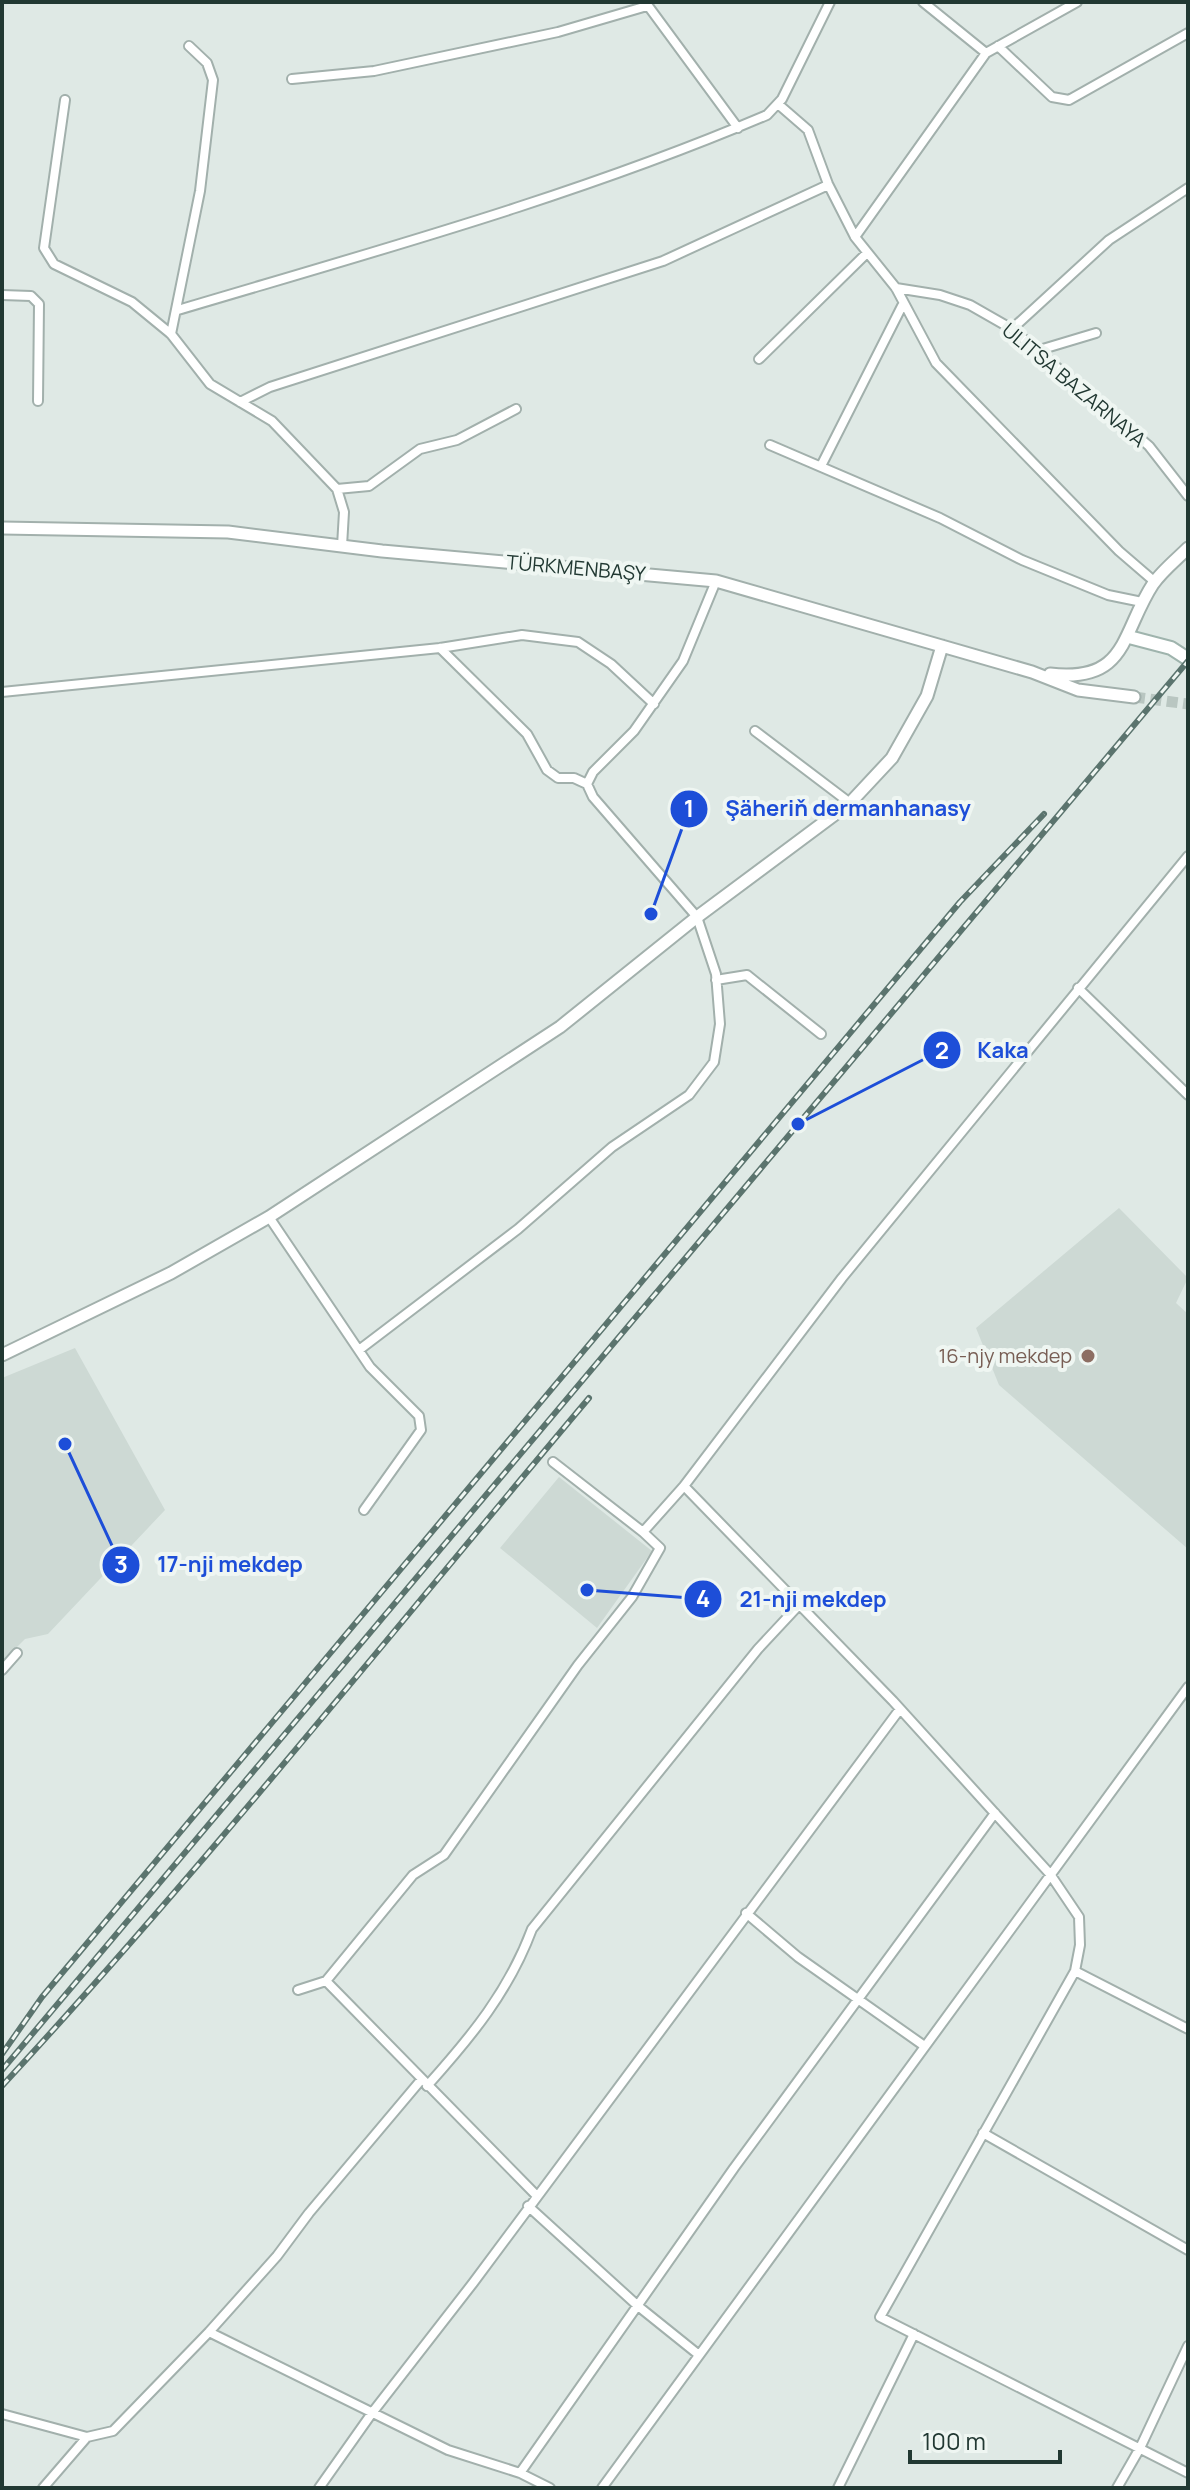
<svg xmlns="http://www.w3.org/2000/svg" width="1190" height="2490" font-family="Manrope,sans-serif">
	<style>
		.built { fill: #cdd9d4 }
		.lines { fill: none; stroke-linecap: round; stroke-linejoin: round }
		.tertiary-tunnel { stroke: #b9c6c1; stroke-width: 11; stroke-dasharray: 11 5.5; stroke-linecap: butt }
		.minor-casing { stroke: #a2b0ac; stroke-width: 12 }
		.tertiary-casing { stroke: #a2b0ac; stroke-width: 15 }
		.secondary-casing { stroke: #9fb4ad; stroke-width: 16 }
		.minor { stroke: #fff; stroke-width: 8 }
		.tertiary { stroke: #fff; stroke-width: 11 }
		.secondary { stroke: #fff; stroke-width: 12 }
		.rail-casing { stroke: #5b746e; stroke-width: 6 }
		.rail { stroke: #eff6f2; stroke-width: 3; stroke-dasharray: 9; stroke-linecap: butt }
		.education-dot { fill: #8d6e63; stroke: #eff6f2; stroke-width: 3 }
		.labels { text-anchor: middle; stroke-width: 8; stroke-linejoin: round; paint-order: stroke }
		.street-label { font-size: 20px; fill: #213832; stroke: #eff6f2 }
		.education-label { font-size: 20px; fill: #785e54; stroke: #eff6f2; text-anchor: end }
		.leader { fill: none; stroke: #1d4ed8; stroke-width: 3 }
		.callout-dot { fill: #1d4ed8; stroke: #eff6f2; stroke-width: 3 }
		.mark-label { font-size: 24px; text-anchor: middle; font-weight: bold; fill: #fff }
		.callout-label { font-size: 22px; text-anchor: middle; font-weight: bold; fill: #1d4ed8; stroke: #eff6f2; stroke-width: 8; stroke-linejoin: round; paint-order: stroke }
	</style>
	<rect width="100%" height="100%" fill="#dfe9e5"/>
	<path class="built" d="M 1119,1208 L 1188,1278 L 1176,1303 L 1188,1314 L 1188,1549 L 999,1385 L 976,1328 Z
		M 75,1348 L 165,1510 L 48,1634 L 25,1639 L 2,1662 L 2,1378 Z
		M 559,1477 L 652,1551 L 597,1628 L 500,1548 Z"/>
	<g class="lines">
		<path class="tertiary-tunnel" d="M 1134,697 L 1188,704"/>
		<g class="minor-casing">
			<path id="minor" d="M 923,2 L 986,53
				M 646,3 L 738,128
				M 998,46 L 1052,97 L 1069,100 L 1188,33
				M 292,79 L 374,71 L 558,32 L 647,6
				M 65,100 L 44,248 L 54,264 L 132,302 L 171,334 L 210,384 L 272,421 L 337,489 L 344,512 L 342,546
				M 778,104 L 808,130 L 828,184 L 855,237 L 896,288 L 936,363 L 1119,551 L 1155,582
				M 855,237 L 986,53 L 1077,2
				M 896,288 L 940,295 L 970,305 L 1012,329 L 1149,446 L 1188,496
				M 2,295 L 31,296 L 39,304 L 38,401
				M 178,310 C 376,251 577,196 767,115 L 782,99 L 830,2
				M 1012,329 L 1109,240 L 1188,188
				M 171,334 L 200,191 L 213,80 L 207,63 L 189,46
				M 1036,351 L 1096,333
				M 759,359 L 867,253
				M 240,402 L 270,387 L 663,261 L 828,185
				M 770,445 L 940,518 L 1022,560 L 1108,595 L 1142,602
				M 822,464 L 902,306
				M 337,489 L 369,486 L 420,449 L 457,440 L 516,409
				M 440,648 L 527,734 L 547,770 L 558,778 L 574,778 L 587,784
				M 2,692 L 440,648 L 522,635 L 578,642 L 611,664 L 654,704
				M 755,731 L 850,803
				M 716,980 L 747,975 L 821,1034
				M 1078,988 L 1188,1095
				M 269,1217 L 370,1367 L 419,1416 L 421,1430 L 364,1510
				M 359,1350 L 518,1229 L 612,1147 L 689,1095 L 714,1062 L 720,1024 L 716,974 L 697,917 L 593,797 L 587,784 L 593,772 L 634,731 L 683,661 L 716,581
				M 553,1462 L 643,1532 L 684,1486 L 842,1278 L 1188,856
				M 684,1486 L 893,1701 L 1050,1874 L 1079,1917 L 1080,1945 L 1075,1971 L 880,2317 L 1188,2473
				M 2,1670 L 17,1653
				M 746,1913 L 798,1957 L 923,2045
				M 1075,1971 L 1188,2029
				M 326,1981 L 536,2195
				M 298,1990 L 326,1981 L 413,1875 L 444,1855 L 578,1665 L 632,1597 L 660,1548 L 643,1532
				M 427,2086 C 471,2037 509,1991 532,1929 L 758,1649 L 799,1605
				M 983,2133 L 1188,2250
				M 528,2206 L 638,2306 L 699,2355
				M 209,2332 L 448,2450 L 520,2473 L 550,2488
				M 2,2414 L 87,2437
				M 520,2473 L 734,2168 L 995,1813
				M 43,2488 L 87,2437 L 113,2431 L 209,2332 L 277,2256 L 309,2213 L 421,2080
				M 319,2488 L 372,2413 L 473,2283 L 900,1709
				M 602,2488 L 1188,1687
				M 838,2488 L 914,2334
				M 1117,2488 L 1140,2448 L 1188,2346"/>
		</g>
		<g class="tertiary-casing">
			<path id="tertiary" d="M 2,528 L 228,532 L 382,551 L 716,581 L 1032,672 L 1078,690 L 1134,697
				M 1050,674 C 1128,683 1121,633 1153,584 C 1162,571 1177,559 1188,548
				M 2,1355 L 171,1273 L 269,1217 L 560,1027 L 697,917 L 850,803 L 892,758 L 927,696 L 942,646"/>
		</g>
		<g class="secondary-casing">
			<path id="secondary" d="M 1129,637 L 1171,648 L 1188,659"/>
		</g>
		<use href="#minor" class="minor"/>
		<use href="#tertiary" class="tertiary"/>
		<use href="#secondary" class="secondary"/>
		<g class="rail-casing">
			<path id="rail" d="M 2,2054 L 42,1997 L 960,902 L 1044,814
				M 2,2070 L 1188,661
				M 2,2086 C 206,1865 395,1628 589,1398"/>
		</g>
		<use href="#rail" class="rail"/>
	</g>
	<circle class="education-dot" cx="1088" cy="1356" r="8"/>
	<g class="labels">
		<g class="street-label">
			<text transform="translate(1074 385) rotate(40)" y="7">ULITSA BAZARNAYA</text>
			<text transform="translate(576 568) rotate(5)" y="7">TÜRKMENBAŞY</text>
		</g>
		<g class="education-label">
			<text x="1072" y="1363">16-njy mekdep</text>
		</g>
	</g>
	<path class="leader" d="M651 914L689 809M798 1124L942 1050M65 1444L121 1565M587 1590L703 1599"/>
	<g class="callout-dot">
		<circle cx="651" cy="914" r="8"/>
		<circle cx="798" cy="1124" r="8"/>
		<circle cx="65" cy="1444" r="8"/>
		<circle cx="587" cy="1590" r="8"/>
		<circle cx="689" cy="809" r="20"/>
		<circle cx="942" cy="1050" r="20"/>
		<circle cx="121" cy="1565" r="20"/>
		<circle cx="703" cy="1599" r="20"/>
	</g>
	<g class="mark-label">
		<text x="689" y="817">1</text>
		<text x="942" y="1059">2</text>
		<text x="121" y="1573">3</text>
		<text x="703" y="1607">4</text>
	</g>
	<g class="callout-label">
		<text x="848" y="816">Şäheriň dermanhanasy</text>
		<text x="1003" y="1058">Kaka</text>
		<text x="230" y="1572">17-nji mekdep</text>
		<text x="813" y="1607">21-nji mekdep</text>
	</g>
	<rect width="1190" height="2490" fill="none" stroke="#213832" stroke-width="8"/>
	<path d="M910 2450v12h150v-12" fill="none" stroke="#213832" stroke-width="4"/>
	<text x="922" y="2450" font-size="24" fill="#213832" stroke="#eff6f2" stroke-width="6" paint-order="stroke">100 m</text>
</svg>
